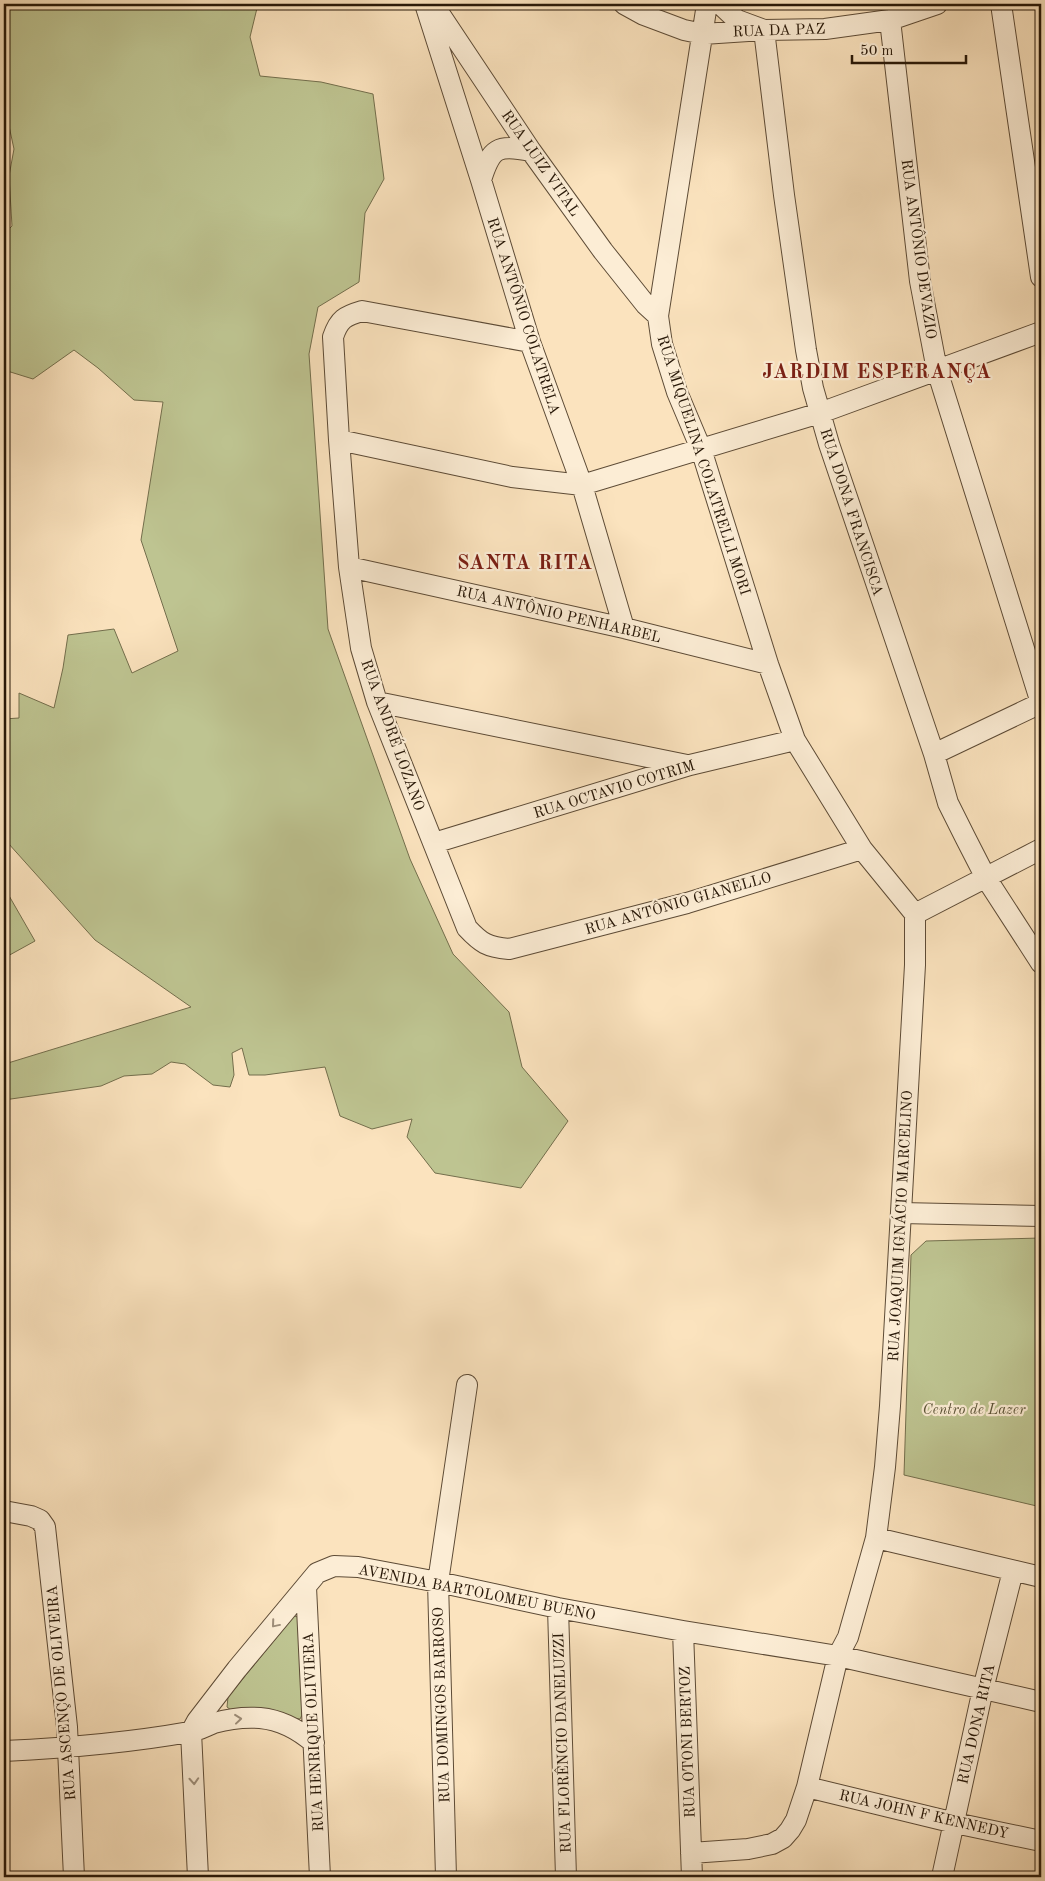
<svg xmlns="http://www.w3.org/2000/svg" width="1045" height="1881" font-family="'Old Standard TT',serif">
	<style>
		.green { fill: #bec491; stroke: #736e4c }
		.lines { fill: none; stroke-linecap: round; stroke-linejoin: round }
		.minor-casing { stroke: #5d4b36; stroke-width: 22 }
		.minor { stroke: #fcedd5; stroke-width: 20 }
		.oneway { stroke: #9d8d79 }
		.labels { text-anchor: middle; stroke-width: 4.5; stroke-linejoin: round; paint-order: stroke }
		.street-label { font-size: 15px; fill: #281808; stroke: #fcedd5 }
		.park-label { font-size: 15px; font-style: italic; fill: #5c5438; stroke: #fcedd5 }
		.district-label { font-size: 20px; font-weight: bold; letter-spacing: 1px; fill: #7a1f14; stroke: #fcedd5 }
	</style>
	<rect width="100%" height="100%" fill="#fbe3be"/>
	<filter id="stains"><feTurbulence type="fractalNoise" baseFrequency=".004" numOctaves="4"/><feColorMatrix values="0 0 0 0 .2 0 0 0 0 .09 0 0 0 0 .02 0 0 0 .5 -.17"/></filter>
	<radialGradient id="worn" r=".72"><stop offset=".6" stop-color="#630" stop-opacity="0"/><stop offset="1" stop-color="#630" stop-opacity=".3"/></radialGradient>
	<path class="green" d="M 4,4 L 258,4 L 250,37 L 260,76 L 321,82 L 373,94 L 384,179 L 365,213 L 359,282 L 318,307 L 309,354 L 328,629 L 410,859 L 453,954 L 509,1012 L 522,1067 L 568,1121 L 521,1188 L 435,1173 L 407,1137 L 412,1119 L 372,1129 L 340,1116 L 325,1067 L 265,1075 L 249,1075 L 242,1048 L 232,1053 L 234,1075 L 230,1087 L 213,1085 L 185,1064 L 171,1062 L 152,1074 L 124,1076 L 101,1086 L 4,1100 L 8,1063 L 191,1007 L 95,940 L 8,843 L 4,844 L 4,719 L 19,718 L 19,693 L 54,708 L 63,668 L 68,635 L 114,629 L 132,673 L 178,651 L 141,540 L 163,402 L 134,400 L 98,368 L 74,350 L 33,379 L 4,370 L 4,234 L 12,226 L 9,176 L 14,149 L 4,103 Z
		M 4,887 L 35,941 L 6,957 L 4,954 Z
		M 1041,1238 L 1041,1507 L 904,1475 L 911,1255 L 926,1241 Z
		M 294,1616 L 298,1617 L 302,1715 L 300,1719 L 231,1710 L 227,1707 L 228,1697 Z"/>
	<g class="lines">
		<g class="minor-casing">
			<path id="minor" d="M 425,4 L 481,180 L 530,342 L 582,485 L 624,628
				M 433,4 L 531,151 L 603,251 L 646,305 L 658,316
				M 624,4 L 644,15 L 684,30 L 703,34 L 764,30 L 825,29 L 890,20 L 937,4
				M 707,4 L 658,316 L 662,344 L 677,392 L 701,449 L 768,664 L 795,740 L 862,849 L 915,914
				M 720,4 L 737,20 L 764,30 L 784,195 L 806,350 L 813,388 L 829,444 L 934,754 L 948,803 L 965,837 L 986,878 L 1041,963
				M 1001,4 L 1041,277
				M 890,20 L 920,281 L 937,370 L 1041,703
				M 481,180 C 491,148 497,144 531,151
				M 530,342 L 362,311 C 345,316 339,319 333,337 L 339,440 L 349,567 L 361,648 L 377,702 L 467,928 C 481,943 487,947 509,949 L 687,903 L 862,849
				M 339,440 L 512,477 L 582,485 L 820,413 L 1041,332
				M 349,567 L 624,628 L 768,664
				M 377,702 L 687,765
				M 934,754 L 1041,703
				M 434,843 L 690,765 L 795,740
				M 915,914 L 1041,849
				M 901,1213 L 1041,1216
				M 4,1511 L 31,1516 L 40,1520 L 45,1527 L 67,1727 L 74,1877
				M 876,1538 L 1041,1577
				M 306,1587 L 320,1877
				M 558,1608 L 566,1877
				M 683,1631 L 692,1877
				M 4,1751 C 66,1748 128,1743 189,1732 C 198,1731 206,1726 214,1723 C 228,1719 245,1717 260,1718 C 281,1720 298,1729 314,1743
				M 807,1787 L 955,1823 L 1041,1841
				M 691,1853 L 748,1849 L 772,1844 L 783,1838 L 790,1830 L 796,1820 L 807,1787 L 838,1656 L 848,1637 L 876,1538 L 885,1467 L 890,1406 L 915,965 L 915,914
				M 198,1877 L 191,1732 L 197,1721 L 237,1669 L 317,1573 L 334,1566 L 358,1567 L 438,1582 L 558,1608 L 683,1631 L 838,1656 L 1041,1702
				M 446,1877 L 438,1582 L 467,1385
				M 942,1877 L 983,1689 L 1013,1571"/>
		</g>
		<use href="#minor" class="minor"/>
	</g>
	<defs><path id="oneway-chevron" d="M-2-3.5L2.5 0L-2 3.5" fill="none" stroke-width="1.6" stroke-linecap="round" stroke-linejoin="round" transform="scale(1.25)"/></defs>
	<g class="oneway">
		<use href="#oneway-chevron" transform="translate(275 1624) rotate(130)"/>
		<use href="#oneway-chevron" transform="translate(238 1719) rotate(-6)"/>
		<use href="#oneway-chevron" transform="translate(194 1781) rotate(87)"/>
	</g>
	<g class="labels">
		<g class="street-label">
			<text transform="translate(779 30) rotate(-2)" y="5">RUA DA PAZ</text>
			<text transform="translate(541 163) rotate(55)" y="5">RUA LUIZ VITAL</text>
			<text transform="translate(919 249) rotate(82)" y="5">RUA ANTÔNIO DEVAZIO</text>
			<text transform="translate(524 316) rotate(72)" y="5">RUA ANTÔNIO COLATRELA</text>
			<text transform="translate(704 465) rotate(72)" y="5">RUA MIQUELINA COLATRELLI MORI</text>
			<text transform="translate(852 512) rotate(72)" y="5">RUA DONA FRANCISCA</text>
			<text transform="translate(559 614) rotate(13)" y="5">RUA ANTÔNIO PENHARBEL</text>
			<text transform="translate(393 735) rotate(70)" y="5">RUA ANDRÉ LOZANO</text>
			<text transform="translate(614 789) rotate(-17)" y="5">RUA OCTAVIO COTRIM</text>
			<text transform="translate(678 903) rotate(-16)" y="5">RUA ANTÔNIO GIANELLO</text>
			<text transform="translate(900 1226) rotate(-87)" y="5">RUA JOAQUIM IGNÁCIO MARCELINO</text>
			<text transform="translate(477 1592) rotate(11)" y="5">AVENIDA BARTOLOMEU BUENO</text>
			<text transform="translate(61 1693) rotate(-95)" y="5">RUA ASCENÇO DE OLIVEIRA</text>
			<text transform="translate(441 1705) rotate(-92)" y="5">RUA DOMINGOS BARROSO</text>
			<text transform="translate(976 1724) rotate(-77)" y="5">RUA DONA RITA</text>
			<text transform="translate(313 1732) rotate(-93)" y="5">RUA HENRIQUE OLIVIERA</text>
			<text transform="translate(687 1742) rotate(-92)" y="5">RUA OTONI BERTOZ</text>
			<text transform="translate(562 1743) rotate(-92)" y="5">RUA FLORÊNCIO DANELUZZI</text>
			<text transform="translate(924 1814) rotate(13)" y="5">RUA JOHN F KENNEDY</text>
		</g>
		<g class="park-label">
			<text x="974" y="1414">Centro de Lazer</text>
		</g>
		<g class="district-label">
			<text x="877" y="378">JARDIM ESPERANÇA</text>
			<text x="525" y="569">SANTA RITA</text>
		</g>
	</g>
	<rect width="1045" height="1881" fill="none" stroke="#fbe3be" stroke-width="20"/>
	<rect x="5" y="5" width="1035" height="1871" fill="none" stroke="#281808" stroke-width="2.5"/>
	<rect x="10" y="10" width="1025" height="1861" fill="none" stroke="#281808"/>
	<path d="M852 55v8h114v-8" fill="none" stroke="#281808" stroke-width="2.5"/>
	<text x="860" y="55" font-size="15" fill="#281808" stroke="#fcedd5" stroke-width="4" paint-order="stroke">50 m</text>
	<rect width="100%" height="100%" filter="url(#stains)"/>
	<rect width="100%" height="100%" fill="url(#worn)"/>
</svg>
